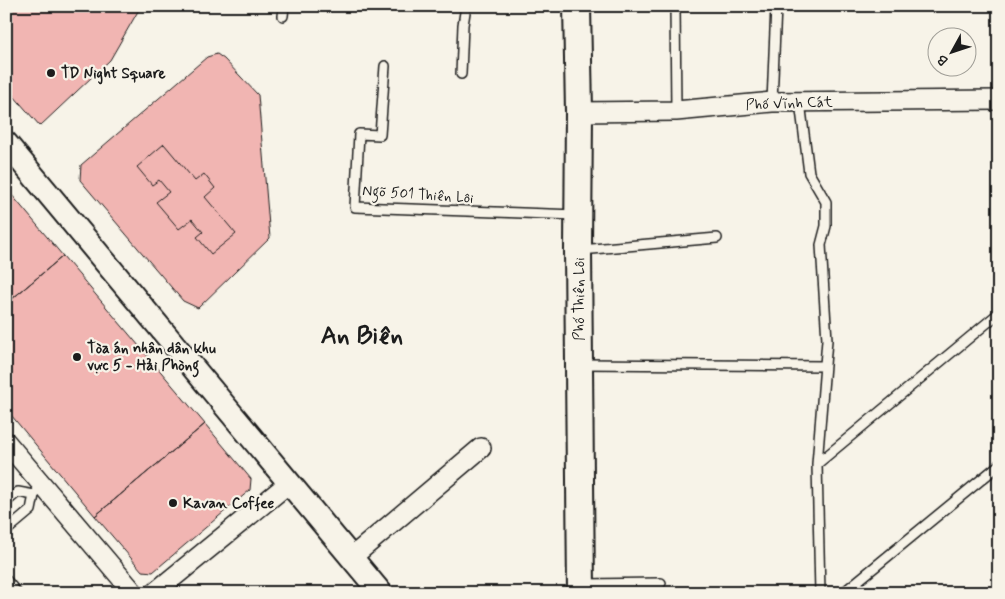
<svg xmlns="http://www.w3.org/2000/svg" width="1005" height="599" font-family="Mynerve,sans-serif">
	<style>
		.building { fill: #f1b5b2; stroke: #1c1c1c }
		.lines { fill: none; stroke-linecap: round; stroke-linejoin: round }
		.service-casing { stroke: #1c1c1c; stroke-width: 12 }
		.minor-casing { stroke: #1c1c1c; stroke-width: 22 }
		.tertiary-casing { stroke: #1c1c1c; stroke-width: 26 }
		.secondary-casing { stroke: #1c1c1c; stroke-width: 30 }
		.service { stroke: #f7f3e8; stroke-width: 9 }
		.minor { stroke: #f7f3e8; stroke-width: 19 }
		.tertiary { stroke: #f7f3e8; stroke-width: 22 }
		.secondary { stroke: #f7f3e8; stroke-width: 26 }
		.poi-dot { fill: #1c1c1c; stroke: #f7f3e8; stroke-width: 2 }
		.labels { text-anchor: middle; stroke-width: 4.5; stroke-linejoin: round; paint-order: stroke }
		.poi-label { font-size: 15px; font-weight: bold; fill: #1c1c1c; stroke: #f7f3e8; text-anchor: start }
		.street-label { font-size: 15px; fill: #1c1c1c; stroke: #f7f3e8 }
		.town-label { font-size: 25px; font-weight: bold; fill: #1c1c1c; stroke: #f7f3e8 }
	</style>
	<rect width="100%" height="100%" fill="#f7f3e8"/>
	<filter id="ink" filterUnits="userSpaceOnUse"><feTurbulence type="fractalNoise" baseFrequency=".02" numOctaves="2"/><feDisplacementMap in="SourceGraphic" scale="10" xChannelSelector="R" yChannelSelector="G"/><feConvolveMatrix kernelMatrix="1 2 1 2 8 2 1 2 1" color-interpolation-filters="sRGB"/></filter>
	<g filter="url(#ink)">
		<path class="building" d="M 6,6 L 141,6 L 110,60 L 40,126 L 6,87 Z
			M 217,54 L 224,59 L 258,95 L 270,238 L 198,308 L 183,301 L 80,180 L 81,165 L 207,57 Z
			M 164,144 L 195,181 L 204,174 L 215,188 L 205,197 L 236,234 L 211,254 L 197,237 L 203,232 L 192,219 L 179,229 L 156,202 L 169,192 L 159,180 L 152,185 L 137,167 Z
			M 6,188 L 63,256 L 6,304 Z
			M 63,256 L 205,424 L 95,516 L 6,409 L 6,304 Z
			M 205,424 L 251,479 L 250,490 L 153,572 L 142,571 L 95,516 Z"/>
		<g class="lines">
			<g class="service-casing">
				<path id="service" d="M 675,6 L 676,111
					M 283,16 L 284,6
					M 385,66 L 380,135 L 359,134 L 355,207 L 576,215
					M 461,74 L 463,25 L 466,6
					M 772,102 L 776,6
					M 800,102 L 809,173 L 826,202 L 826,226 L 821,245 L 827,340 L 817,464 L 820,593
					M 581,250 L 717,238
					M 582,364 L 825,366
					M 817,464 L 999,313
					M 6,502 L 18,492 L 34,495
					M 6,531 L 31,510 L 34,495 L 43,486
					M 6,580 L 17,593
					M 584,584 L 661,583
					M 843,593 L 999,465"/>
			</g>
			<g class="minor-casing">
				<path id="minor" d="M 579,112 L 676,111 L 772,102 L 999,100
					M 6,442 L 134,593
					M 352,557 L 481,448
					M 154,593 L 289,483"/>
			</g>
			<g class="tertiary-casing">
				<path id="tertiary" d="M 6,143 L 381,593"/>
			</g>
			<g class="secondary-casing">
				<path id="secondary" d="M 577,6 L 579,112 L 578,250 L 581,593"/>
			</g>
			<use href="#service" class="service"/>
			<use href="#minor" class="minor"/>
			<use href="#tertiary" class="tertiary"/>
			<use href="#secondary" class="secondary"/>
		</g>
	</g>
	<g class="poi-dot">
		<circle cx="51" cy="73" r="5"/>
		<circle cx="77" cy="357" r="5"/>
		<circle cx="173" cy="503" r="5"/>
	</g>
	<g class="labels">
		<g class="poi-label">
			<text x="61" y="78">TD Night Square</text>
			<text x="87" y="353">Tòa án nhân dân khu<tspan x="87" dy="17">vực 5 - Hải Phòng</tspan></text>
			<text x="183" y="508">Kavan Coffee</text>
		</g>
		<g class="street-label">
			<text transform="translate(789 103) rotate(-2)" y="5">Phố Vĩnh Cát</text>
			<text transform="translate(418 194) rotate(4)" y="5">Ngõ 501 Thiên Lôi</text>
			<text transform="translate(579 299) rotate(-90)" y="5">Phố Thiên Lôi</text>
		</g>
		<g class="town-label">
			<text x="362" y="343">An Biên</text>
		</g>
	</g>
	<rect width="1005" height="599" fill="none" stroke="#f7f3e8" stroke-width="25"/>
	<rect x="12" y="12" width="980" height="574" fill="none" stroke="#1c1c1c" stroke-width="2" filter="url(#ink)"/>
	<g transform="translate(952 52) rotate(230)"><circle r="24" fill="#f7f3e8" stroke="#9f9d96"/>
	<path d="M0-4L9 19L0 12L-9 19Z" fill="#1c1c1c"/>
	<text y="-8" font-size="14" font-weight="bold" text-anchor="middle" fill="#1c1c1c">B</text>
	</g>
</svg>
